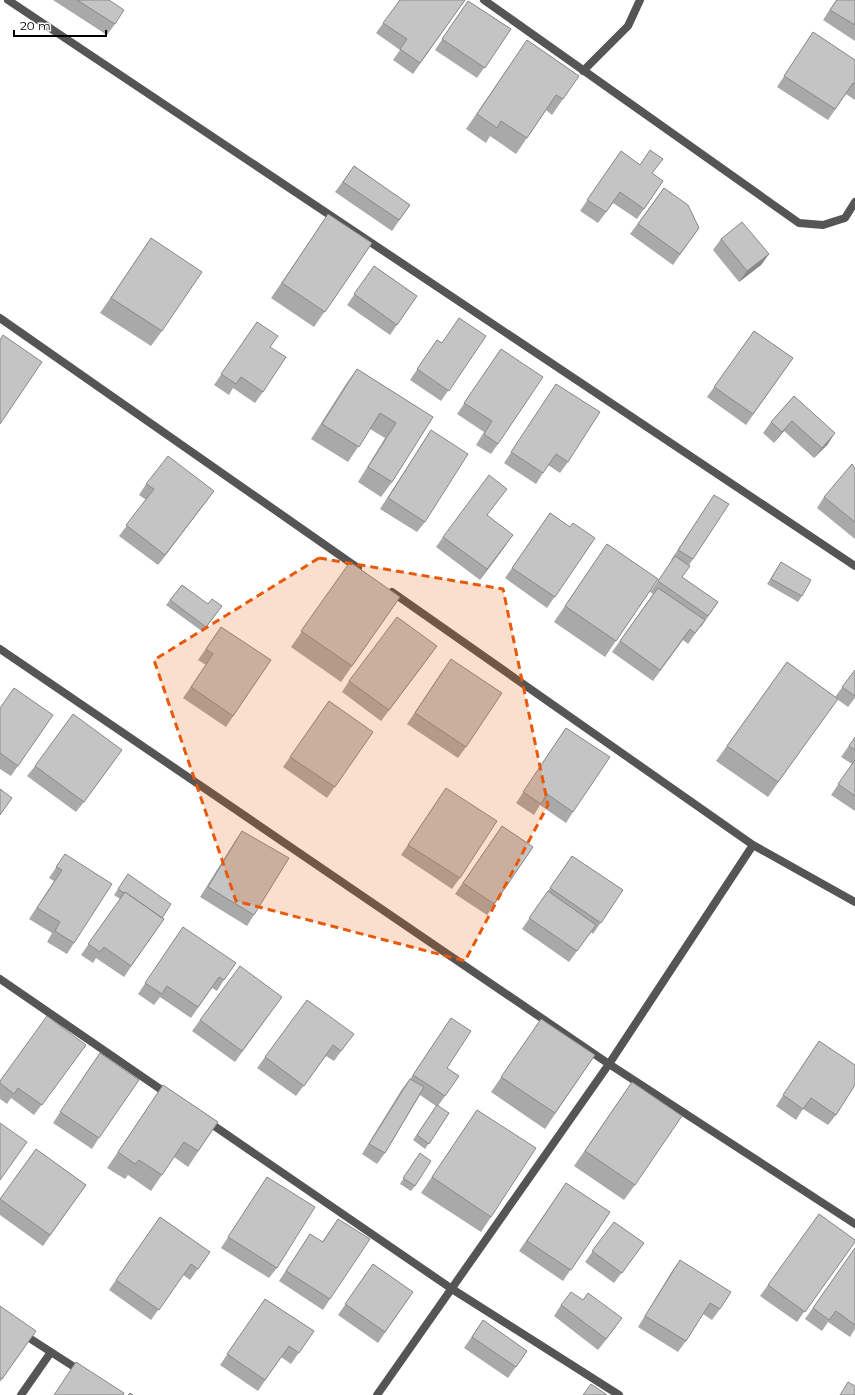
<svg xmlns="http://www.w3.org/2000/svg" width="855" height="1395" font-family="Montserrat,sans-serif">
	<style>
		.lines { fill: none; stroke-linecap: round; stroke-linejoin: round }
		.street { stroke: #555; stroke-width: 8 }
		.wall { fill: #a9a9a9 }
		.shaded-wall { fill: #898989 }
		.building { fill: #c4c4c4; stroke: #898989 }
		.marked { fill: #e8590c; fill-opacity: 0.2; stroke: #e8590c; stroke-width: 3; stroke-dasharray: 8 5; stroke-linejoin: round }
	</style>
	<rect width="100%" height="100%" fill="#fff"/>
	<g class="lines">
		<path class="street" d="M 8,0 L 855,566
			M 484,0 L 799,223 L 823,225 L 845,218 L 855,202
			M 583,71 L 628,26 L 640,0
			M 0,318 L 358,568
			M 392,592 L 753,845 L 855,902
			M 0,649 L 609,1064 L 855,1224
			M 0,979 L 169,1095
			M 207,1121 L 452,1289 L 619,1395
			M 23,1334 L 82,1372
			M 21,1395 L 51,1352
			M 377,1395 L 609,1064 L 753,845"/>
	</g>
	<path class="wall" d="M 53,0 L 109,0 L 115,24 L 107,35 Z
		M 400,0 L 465,0 L 413,74 L 393,60 L 400,50 L 376,33 Z
		M 836,0 L 855,0 L 855,41 L 823,20 Z
		M 468,1 L 511,29 L 477,78 L 435,50 Z
		M 813,32 L 855,60 L 855,100 L 846,94 L 828,120 L 777,87 Z
		M 527,40 L 579,76 L 552,115 L 546,110 L 516,154 L 490,136 L 486,143 L 466,129 Z
		M 621,151 L 663,181 L 637,219 L 613,203 L 598,223 L 580,211 Z
		M 354,166 L 410,205 L 392,231 L 335,192 Z
		M 664,188 L 699,228 L 673,265 L 630,234 Z
		M 328,214 L 372,243 L 314,327 L 271,298 Z
		M 151,238 L 162,331 L 151,346 L 100,313 Z
		M 721,239 L 769,254 L 761,265 L 739,282 L 713,250 Z
		M 374,266 L 417,296 L 390,335 L 347,305 Z
		M 257,322 L 270,347 L 263,392 L 255,403 L 233,388 L 229,395 L 214,385 Z
		M 754,331 L 793,358 L 746,425 L 707,397 Z
		M 486,336 L 441,401 L 410,380 L 437,340 L 442,343 Z
		M 501,349 L 498,444 L 491,454 L 476,445 L 484,432 L 457,414 Z
		M 357,369 L 433,417 L 392,482 L 381,497 L 358,482 L 385,438 L 370,429 L 348,462 L 311,439 L 346,384 Z
		M 556,384 L 568,462 L 560,473 L 548,465 L 536,484 L 504,463 Z
		M 794,396 L 828,444 L 814,458 L 784,431 L 774,443 L 763,433 L 771,422 Z
		M 431,430 L 425,522 L 417,532 L 380,509 Z
		M 855,469 L 855,539 L 817,508 L 824,497 Z
		M 146,484 L 214,491 L 158,565 L 119,536 L 146,500 L 139,495 Z
		M 714,495 L 693,559 L 689,565 L 682,577 L 718,602 L 701,627 L 700,627 L 688,644 L 683,640 L 653,681 L 612,652 L 653,594 L 650,592 L 672,561 L 671,560 Z
		M 550,513 L 570,527 L 595,538 L 547,608 L 505,578 Z
		M 488,515 L 506,545 L 480,580 L 436,547 L 443,537 Z
		M 607,544 L 658,579 L 605,657 L 554,622 Z
		M 350,562 L 400,597 L 341,682 L 291,647 Z
		M 781,562 L 802,596 L 798,602 L 767,584 Z
		M 182,585 L 208,604 L 222,606 L 203,632 L 166,605 Z
		M 221,627 L 271,660 L 226,727 L 183,698 L 206,665 L 198,660 Z
		M 429,657 L 381,721 L 342,692 L 349,681 Z
		M 787,662 L 835,697 L 855,670 L 855,698 L 848,707 L 837,699 L 768,797 L 716,761 Z
		M 443,670 L 466,747 L 458,758 L 407,724 Z
		M 329,701 L 373,732 L 327,798 L 283,767 Z
		M 0,708 L 53,715 L 11,776 L 0,769 Z
		M 566,728 L 573,812 L 566,823 L 540,805 L 534,815 L 516,803 Z
		M 855,737 L 855,811 L 831,795 L 852,764 L 841,757 Z
		M 114,761 L 76,812 L 27,776 L 35,766 Z
		M 446,788 L 460,878 L 452,889 L 401,855 Z
		M 502,826 L 533,847 L 487,915 L 455,894 Z
		M 242,831 L 254,915 L 247,926 L 200,897 L 235,841 Z
		M 65,854 L 74,943 L 67,954 L 47,942 L 52,933 L 29,919 L 54,881 L 49,878 Z
		M 572,856 L 623,890 L 593,934 L 591,932 L 569,962 L 522,929 Z
		M 128,874 L 162,918 L 164,919 L 124,977 L 96,958 L 93,963 L 81,955 L 120,899 L 114,895 Z
		M 183,927 L 224,980 L 217,991 L 212,988 L 191,1018 L 160,997 L 154,1005 L 138,994 Z
		M 282,997 L 235,1062 L 192,1031 L 200,1020 Z
		M 451,1018 L 447,1068 L 459,1076 L 438,1106 L 449,1113 L 425,1149 L 413,1140 L 436,1106 L 420,1095 L 385,1153 L 377,1164 L 362,1154 L 402,1089 L 410,1079 Z
		M 541,1019 L 595,1055 L 545,1129 L 491,1092 Z
		M 354,1034 L 334,1061 L 326,1056 L 296,1096 L 257,1068 L 265,1057 Z
		M 819,1041 L 836,1115 L 828,1125 L 803,1109 L 796,1120 L 776,1106 Z
		M 86,1045 L 34,1115 L 11,1098 L 7,1104 L 0,1099 L 0,1081 Z
		M 92,1064 L 99,1138 L 92,1149 L 53,1123 Z
		M 632,1082 L 635,1185 L 624,1200 L 574,1166 Z
		M 163,1085 L 218,1122 L 188,1167 L 174,1157 L 151,1191 L 128,1175 L 125,1179 L 107,1168 Z
		M 477,1110 L 491,1217 L 481,1232 L 421,1193 Z
		M 36,1149 L 86,1185 L 43,1246 L 0,1215 L 0,1199 Z
		M 416,1159 L 415,1186 L 411,1191 L 400,1184 Z
		M 267,1177 L 277,1268 L 269,1278 L 221,1248 Z
		M 566,1183 L 610,1212 L 563,1281 L 519,1251 Z
		M 819,1214 L 855,1240 L 797,1322 L 760,1296 Z
		M 160,1217 L 210,1252 L 190,1280 L 183,1275 L 151,1320 L 109,1290 Z
		M 338,1219 L 330,1299 L 323,1310 L 279,1281 L 310,1234 L 322,1242 Z
		M 614,1222 L 644,1243 L 614,1283 L 585,1262 Z
		M 855,1248 L 855,1329 L 850,1337 L 828,1322 L 822,1331 L 805,1319 Z
		M 680,1260 L 720,1309 L 712,1320 L 703,1314 L 686,1341 L 678,1352 L 638,1327 L 672,1271 Z
		M 373,1264 L 413,1292 L 378,1343 L 338,1315 Z
		M 265,1299 L 314,1331 L 291,1364 L 281,1357 L 258,1391 L 220,1365 Z
		M 583,1300 L 614,1329 L 598,1350 L 554,1316 L 561,1305 Z
		M 0,1306 L 25,1347 L 0,1382 Z
		M 483,1320 L 527,1351 L 508,1378 L 464,1348 Z
		M 76,1362 L 123,1395 L 54,1395 Z"/>
	<path class="shaded-wall" d="M 769,254 L 761,265 L 739,282 L 747,271 Z
		M 792,421 L 784,431 L 774,443 L 782,432 Z
		M 835,433 L 828,444 L 814,458 L 822,448 Z
		M 214,491 L 206,502 L 158,565 L 165,555 Z
		M 513,535 L 506,545 L 480,580 L 487,569 Z
		M 437,646 L 429,657 L 381,721 L 389,710 Z
		M 122,750 L 114,761 L 76,812 L 84,802 Z
		M 622,1318 L 614,1329 L 598,1350 L 606,1339 Z"/>
	<path class="building" d="M 77,0 L 109,0 L 124,10 L 115,24 Z
		M 400,0 L 465,0 L 420,63 L 400,49 L 407,39 L 383,23 Z
		M 837,0 L 855,0 L 855,25 L 830,10 Z
		M 468,1 L 511,29 L 485,68 L 442,39 Z
		M 813,32 L 855,60 L 855,84 L 853,83 L 835,109 L 784,76 Z
		M 527,40 L 579,76 L 563,99 L 556,95 L 527,138 L 501,121 L 497,128 L 477,114 Z
		M 650,150 L 663,159 L 652,173 L 663,181 L 644,209 L 620,192 L 606,212 L 587,200 L 621,151 L 640,165 Z
		M 354,166 L 410,205 L 399,220 L 343,182 Z
		M 664,188 L 688,205 L 699,228 L 680,254 L 638,224 Z
		M 328,214 L 372,243 L 325,312 L 282,283 Z
		M 742,222 L 769,254 L 747,271 L 721,239 Z
		M 151,238 L 202,272 L 162,331 L 111,298 Z
		M 374,266 L 417,296 L 397,325 L 354,294 Z
		M 459,318 L 486,336 L 449,391 L 417,369 L 437,340 L 442,343 Z
		M 257,322 L 278,336 L 270,347 L 286,357 L 263,392 L 241,377 L 236,384 L 221,374 Z
		M 754,331 L 793,358 L 753,414 L 714,387 Z
		M 3,335 L 42,362 L 0,424 L 0,340 Z
		M 501,349 L 543,377 L 498,444 L 484,434 L 492,421 L 464,403 Z
		M 357,369 L 433,417 L 392,482 L 368,467 L 396,423 L 380,413 L 359,447 L 322,424 Z
		M 556,384 L 600,412 L 568,462 L 556,454 L 543,473 L 511,452 Z
		M 794,396 L 835,433 L 822,448 L 792,421 L 782,432 L 771,422 Z
		M 431,430 L 468,454 L 425,522 L 388,498 Z
		M 168,456 L 214,491 L 165,555 L 126,525 L 154,489 L 146,484 Z
		M 852,464 L 855,469 L 855,522 L 824,497 Z
		M 489,475 L 507,489 L 487,515 L 513,535 L 487,569 L 443,537 Z
		M 714,495 L 729,504 L 693,559 L 678,550 Z
		M 550,513 L 570,527 L 573,523 L 595,538 L 555,597 L 512,568 Z
		M 607,544 L 658,579 L 616,641 L 565,606 Z
		M 675,556 L 690,566 L 682,577 L 718,602 L 708,616 L 658,581 Z
		M 350,562 L 400,597 L 352,666 L 301,631 Z
		M 781,562 L 811,580 L 802,596 L 771,579 Z
		M 182,585 L 208,604 L 212,599 L 222,606 L 206,627 L 170,600 Z
		M 658,588 L 705,620 L 695,633 L 690,629 L 660,670 L 620,641 Z
		M 397,617 L 437,646 L 389,710 L 349,681 Z
		M 221,627 L 271,660 L 233,716 L 191,687 L 213,654 L 206,649 Z
		M 451,659 L 502,693 L 466,747 L 415,713 Z
		M 787,662 L 838,699 L 778,782 L 727,746 Z
		M 855,670 L 855,696 L 842,687 Z
		M 14,688 L 53,715 L 18,766 L 0,753 L 0,708 Z
		M 329,701 L 373,732 L 335,787 L 290,757 Z
		M 73,714 L 122,750 L 84,802 L 35,766 Z
		M 566,728 L 610,757 L 573,812 L 547,794 L 541,804 L 523,792 Z
		M 855,737 L 855,750 L 849,746 Z
		M 855,760 L 855,796 L 838,784 Z
		M 446,788 L 497,821 L 460,878 L 408,845 Z
		M 0,789 L 12,798 L 0,815 Z
		M 502,826 L 533,847 L 494,904 L 463,883 Z
		M 242,831 L 289,858 L 254,915 L 208,887 Z
		M 65,854 L 112,884 L 74,943 L 55,931 L 60,922 L 37,908 L 62,870 L 56,867 Z
		M 572,856 L 623,890 L 601,923 L 550,888 Z
		M 128,874 L 171,904 L 162,918 L 125,892 L 124,893 L 118,889 Z
		M 548,891 L 596,925 L 577,951 L 529,918 Z
		M 125,892 L 164,919 L 131,966 L 104,947 L 100,952 L 88,944 Z
		M 183,927 L 236,963 L 224,980 L 219,977 L 198,1007 L 167,986 L 162,994 L 145,983 Z
		M 240,966 L 282,997 L 242,1051 L 200,1020 Z
		M 307,1000 L 354,1034 L 341,1051 L 333,1045 L 304,1086 L 265,1057 Z
		M 47,1016 L 86,1045 L 42,1105 L 18,1088 L 14,1094 L 0,1083 L 0,1081 Z
		M 451,1018 L 471,1031 L 447,1068 L 459,1076 L 445,1096 L 413,1075 Z
		M 541,1019 L 595,1055 L 555,1113 L 501,1077 Z
		M 819,1041 L 855,1065 L 855,1085 L 836,1115 L 811,1098 L 803,1109 L 783,1095 Z
		M 100,1053 L 139,1080 L 99,1138 L 60,1112 Z
		M 410,1079 L 424,1087 L 385,1153 L 369,1144 Z
		M 632,1082 L 682,1116 L 635,1185 L 585,1151 Z
		M 163,1085 L 218,1122 L 198,1151 L 184,1142 L 162,1175 L 139,1160 L 135,1164 L 118,1152 Z
		M 437,1105 L 449,1113 L 429,1144 L 417,1135 Z
		M 477,1110 L 536,1148 L 491,1217 L 432,1177 Z
		M 0,1123 L 27,1142 L 0,1180 Z
		M 36,1149 L 86,1185 L 50,1235 L 0,1199 Z
		M 420,1153 L 431,1161 L 415,1186 L 403,1178 Z
		M 267,1177 L 315,1207 L 277,1268 L 228,1237 Z
		M 566,1183 L 610,1212 L 571,1270 L 527,1241 Z
		M 819,1214 L 855,1240 L 855,1242 L 805,1312 L 768,1285 Z
		M 160,1217 L 210,1252 L 198,1269 L 191,1264 L 159,1310 L 116,1280 Z
		M 338,1219 L 370,1239 L 330,1299 L 286,1271 L 310,1234 L 323,1242 Z
		M 614,1222 L 644,1243 L 622,1273 L 592,1251 Z
		M 855,1248 L 855,1325 L 836,1311 L 829,1320 L 813,1308 Z
		M 680,1260 L 731,1292 L 720,1309 L 710,1303 L 686,1341 L 645,1316 Z
		M 373,1264 L 413,1292 L 385,1332 L 345,1304 Z
		M 571,1292 L 583,1300 L 588,1293 L 622,1318 L 606,1339 L 561,1305 Z
		M 265,1299 L 314,1331 L 299,1353 L 289,1346 L 265,1380 L 227,1354 Z
		M 0,1306 L 36,1331 L 2,1379 L 0,1377 Z
		M 483,1320 L 527,1351 L 516,1367 L 472,1337 Z
		M 76,1362 L 124,1393 L 123,1395 L 54,1395 Z
		M 848,1382 L 855,1386 L 855,1395 L 840,1395 Z
		M 591,1384 L 607,1395 L 583,1395 Z
		M 130,1393 L 133,1395 L 128,1395 Z"/>
	<path class="marked" d="M 319,558 L 503,589 L 548,805 L 465,961 L 236,901 L 154,660 Z"/>
	<path d="M14 30v6h92v-6" fill="none" stroke="#000000" stroke-width="2"/>
	<text x="20" y="30" font-size="12" fill="#000000" stroke="#ffffff" stroke-width="3" paint-order="stroke">20 m</text>
</svg>
